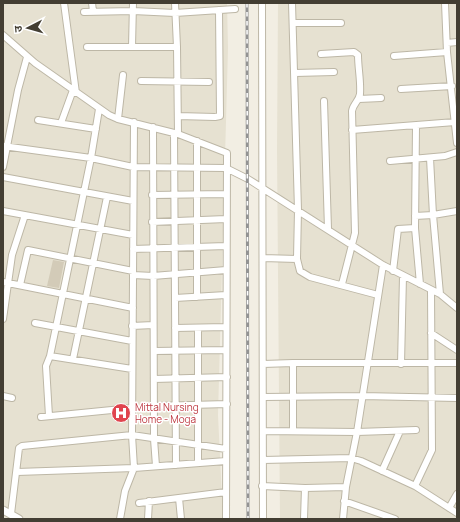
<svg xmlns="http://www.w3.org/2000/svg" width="460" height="522" font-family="Manrope,'Noto Sans Devanagari',sans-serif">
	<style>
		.residential { fill: #e6e1d1 }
		.building { fill: #d3cbb8 }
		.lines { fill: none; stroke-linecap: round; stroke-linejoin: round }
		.minor-casing { stroke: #bdb7a6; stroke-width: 8 }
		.tertiary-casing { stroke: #bdb7a6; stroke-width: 9 }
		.minor { stroke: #fff; stroke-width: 6 }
		.tertiary { stroke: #fff; stroke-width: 7 }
		.rail-casing { stroke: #939393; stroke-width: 3 }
		.rail { stroke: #fff; stroke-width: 1.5; stroke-dasharray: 4.5; stroke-linecap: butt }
		.labels { text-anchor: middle; stroke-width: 3; stroke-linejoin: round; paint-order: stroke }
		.health-label { font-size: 10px; fill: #be3a42; stroke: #fff; text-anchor: start }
	</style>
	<rect width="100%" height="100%" fill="#f2eee3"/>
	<path class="residential" d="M 3,3 L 227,3 L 228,48 L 218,415 L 223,519 L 3,519 Z
		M 278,3 L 457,3 L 457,519 L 280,519 L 277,150 Z"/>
	<path class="building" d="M 53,260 L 64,262 L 59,288 L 47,286 Z
		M 128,413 L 128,419 L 120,419 L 120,415 L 110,416 Z"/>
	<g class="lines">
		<g class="minor-casing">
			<path id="minor" d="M 64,3 L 76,93
				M 92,3 L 93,11
				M 175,3 L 177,47
				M 262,3 L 263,519
				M 292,3 L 298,210 L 297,259 L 300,271 L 310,277 L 378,295
				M 445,3 L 447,52 L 457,143
				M 84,12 L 133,11 L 175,13 L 235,9
				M 293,23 L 341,23
				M 3,35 L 35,63 L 109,115 L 118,119 L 178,134 L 227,153 L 226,519
				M 447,43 L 457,42
				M 87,47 L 177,47 L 178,134
				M 132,47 L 133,3
				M 321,54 L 354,52 L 358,55 C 358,68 361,81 360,94 C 359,101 353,104 352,111 L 355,233 L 342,284
				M 394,56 L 447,52
				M 295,73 L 334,72
				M 141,81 L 209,82
				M 401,89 L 452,86
				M 359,99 L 381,98
				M 324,101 L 328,229
				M 178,116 L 215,117 L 220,116 L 219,10
				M 118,119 L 123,75
				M 38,120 L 96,129
				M 61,123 L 73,90
				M 416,126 L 415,228 L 420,284
				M 153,127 L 154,439 L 156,466
				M 352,130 L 455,122
				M 174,133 L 176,465
				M 197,141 L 197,297
				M 3,146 L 91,158 L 133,167 L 226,168 L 248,179 L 383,265 L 440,294 L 457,308
				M 390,161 L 445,156 L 457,152
				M 3,167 L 18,90 L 27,57
				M 3,177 L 133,201
				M 152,195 L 226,194
				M 3,211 L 133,235
				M 415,216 L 433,215 L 430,158
				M 152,222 L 226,219
				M 133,249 L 226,246
				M 263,258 L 297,259
				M 393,271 L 398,229 L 415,228
				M 133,275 L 153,276 L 226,270
				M 3,282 L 133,308
				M 20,285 L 28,250 L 133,271
				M 431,290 L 432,450 L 415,486 L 457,513
				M 440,294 L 433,215 L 457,211
				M 175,298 L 226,295
				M 3,319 L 12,255 L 25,215
				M 35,323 L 132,341
				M 132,326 L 153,325
				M 175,328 L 226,327
				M 198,328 L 198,463
				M 431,333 L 457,350
				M 154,351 L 226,350
				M 50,356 L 132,369
				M 73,359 L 107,197
				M 293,363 L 457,363
				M 263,364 L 293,363 L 293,431
				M 401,364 L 403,276
				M 154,379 L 227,377
				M 3,396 L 12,398
				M 263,397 L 362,396 L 457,398
				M 154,406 L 227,404
				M 49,416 L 46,366 L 50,356 L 91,158 L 99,109
				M 41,417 L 132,408
				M 263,431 L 357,432 L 416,430
				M 263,460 L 351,458 L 361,461 L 415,486
				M 382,471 L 400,431
				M 17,472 L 134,468 L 226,461
				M 262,486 L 305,488 L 304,519
				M 305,488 L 346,487
				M 179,498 L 181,519
				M 344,501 L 395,519
				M 139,503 L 226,492
				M 449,508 L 457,494
				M 11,514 L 19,448 L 22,446 L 132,435 L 226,449
				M 120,519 L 125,491 L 134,468 L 132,435 L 134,122
				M 148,519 L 149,501
				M 343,519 L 346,487 L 357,432 L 383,265"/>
		</g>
		<g class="tertiary-casing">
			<path id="tertiary" d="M 3,510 L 19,519"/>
		</g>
		<use href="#minor" class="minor"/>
		<use href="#tertiary" class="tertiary"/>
		<g class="rail-casing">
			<path id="rail" d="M 247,3 L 248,519"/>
		</g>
		<use href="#rail" class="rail"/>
	</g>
	<defs>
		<g id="hospital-disc" transform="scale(1)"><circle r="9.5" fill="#e0444e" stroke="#fff"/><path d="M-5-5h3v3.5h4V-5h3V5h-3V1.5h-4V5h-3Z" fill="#fff"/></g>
	</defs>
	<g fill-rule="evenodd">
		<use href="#hospital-disc" x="121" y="413"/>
	</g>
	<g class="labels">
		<g class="health-label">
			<text x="135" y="411">Mittal Nursing<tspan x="135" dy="12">Home - Moga</tspan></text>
		</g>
	</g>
	<rect width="460" height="522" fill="none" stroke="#433e33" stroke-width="8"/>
	<g transform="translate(28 28) rotate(264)" stroke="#ffffff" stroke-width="3" paint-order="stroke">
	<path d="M0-3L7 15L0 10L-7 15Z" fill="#433e33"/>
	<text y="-6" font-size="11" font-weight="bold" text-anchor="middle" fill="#433e33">उ</text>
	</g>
</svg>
